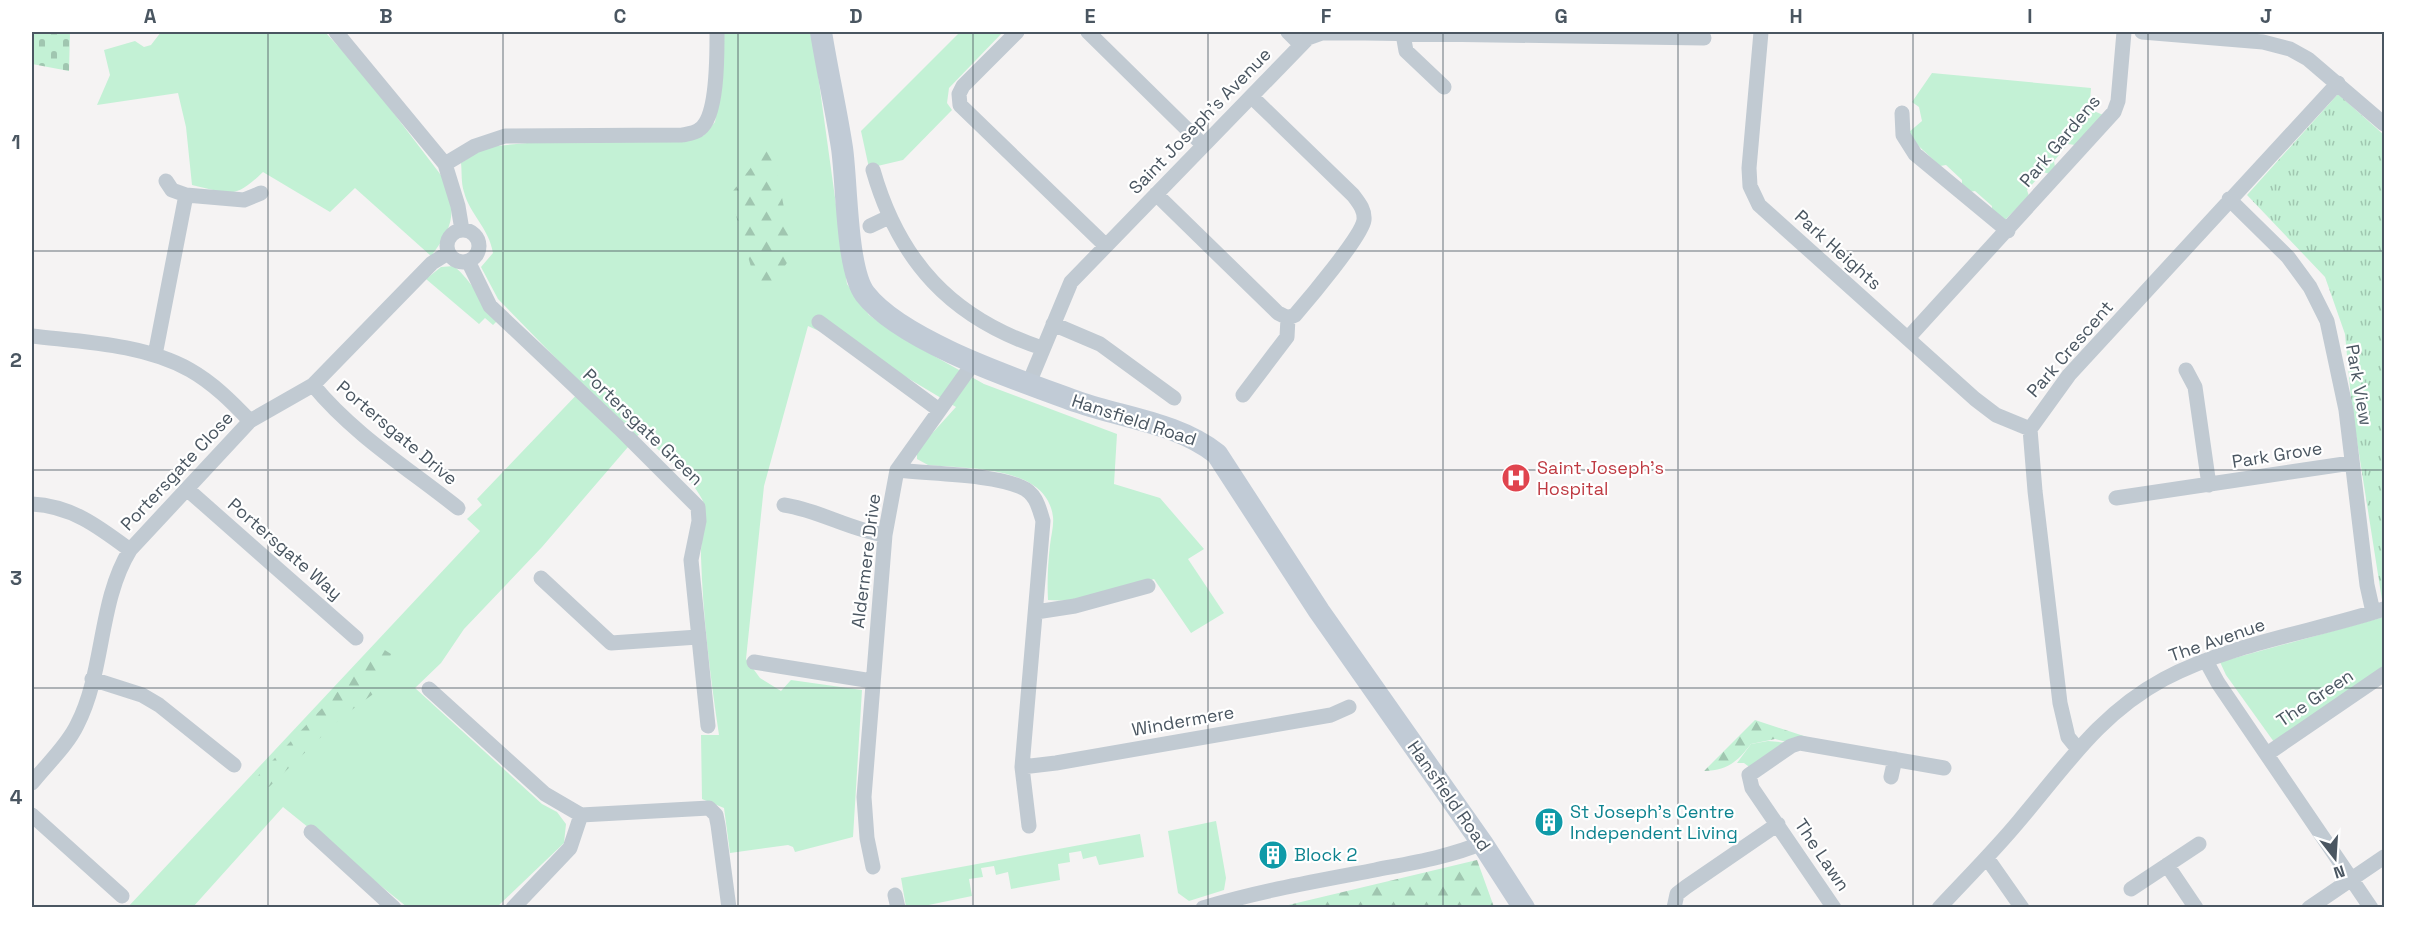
<svg xmlns="http://www.w3.org/2000/svg" width="2416" height="939" font-family="'Space Grotesk',sans-serif">
	<style>
		.grass { fill: #c3f1d5 }
		.forest { fill: url(#forest-firs) }
		.cemetery { fill: url(#cemetery-stones) }
		.park { fill: url(#park-tufts) }
		.lines { fill: none; stroke-linecap: round; stroke-linejoin: round }
		.street { stroke: #c1cad2; stroke-width: 15 }
		.secondary { stroke: #c1cbd6; stroke-width: 22 }
		.grid { fill: none; stroke: #4a5661; stroke-width: 1.5; stroke-opacity: 0.55 }
		.labels { text-anchor: middle; stroke-width: 4.5; stroke-linejoin: round; paint-order: stroke }
		.street-label { font-size: 18px; fill: #4a5661; stroke: #fff }
		.health-label { font-size: 18px; fill: #be3a42; stroke: #fff; text-anchor: start }
		.culture-label { font-size: 18px; fill: #0d838f; stroke: #fff; text-anchor: start }
		.neatline { fill: none; stroke: #4a5661; stroke-width: 2 }
		.grid-label { font-size: 20px; text-anchor: middle; font-weight: bold; fill: #4a5661 }
	</style>
	<defs>
		<pattern id="forest-firs" width="22" height="20" patternUnits="userSpaceOnUse" patternTransform="scale(1.5)"><rect width="22" height="20" fill="#c3f1d5"/><path d="M5 1l3.5 6h-7zM16 11l3.5 6h-7z" fill="#a0c6b0"/></pattern>
		<pattern id="cemetery-stones" width="16" height="16" patternUnits="userSpaceOnUse" patternTransform="scale(1.5)"><rect width="16" height="16" fill="#c3f1d5"/><path d="M2 7V4a2 2 0 0 1 4 0v3zM10 15v-3a2 2 0 0 1 4 0v3z" fill="#a0c6b0"/></pattern>
		<pattern id="park-tufts" width="24" height="20" patternUnits="userSpaceOnUse" patternTransform="scale(1.5)"><rect width="24" height="20" fill="#c3f1d5"/><path d="M3 7l-1-3M5 7V3M7 7l1-3M15 17l-1-3M17 17v-4M19 17l1-3" fill="none" stroke="#a0c6b0"/></pattern>
	</defs>
	<rect width="100%" height="100%" fill="#f5f3f3"/>
	<path class="grass" d="M 161,32 L 325,32 L 363,73 L 447,183 C 456,216 452,229 431,256 L 355,188 L 330,212 L 263,172 C 233,201 229,193 192,185 L 186,127 L 178,93 L 97,105 L 110,75 L 104,50 L 135,41 L 144,47 L 151,45 Z
		M 719,32 L 812,32 L 847,284 L 869,315 L 902,338 L 984,384 L 1117,434 L 1114,484 L 1160,498 L 1204,549 L 1188,559 L 1224,613 L 1191,633 L 1154,579 C 1121,592 1083,603 1048,600 C 1047,581 1048,563 1050,545 C 1051,536 1054,525 1053,517 C 1047,465 967,469 928,465 L 917,459 L 917,450 L 956,407 L 861,350 L 808,326 L 764,486 L 746,659 L 760,678 L 781,691 L 791,680 L 862,690 L 853,837 L 795,852 L 793,847 L 788,845 L 730,853 L 724,808 L 702,799 L 701,735 L 719,735 C 710,675 703,617 701,557 C 700,540 709,512 702,499 C 688,473 661,453 640,433 L 542,547 L 464,629 L 441,663 L 415,688 L 542,804 L 557,812 L 566,824 L 564,843 L 497,907 L 407,907 L 283,807 L 193,907 L 127,908 L 480,531 L 467,519 L 482,505 L 477,499 L 584,387 L 498,299 L 481,267 L 493,253 C 489,228 470,215 464,192 C 461,183 462,172 461,163 L 485,147 L 549,141 L 703,136 L 715,122 L 720,89 Z
		M 960,32 L 1003,32 L 949,88 L 947,103 L 952,110 L 903,160 L 869,168 L 861,131 Z
		M 1932,73 L 2091,88 L 2090,101 L 2098,102 L 2094,111 L 2103,115 L 2075,145 L 2068,144 L 2054,161 L 2055,167 L 2050,174 L 2043,172 L 2027,190 L 2029,196 L 2006,219 L 2000,219 L 1992,212 L 1992,206 L 1975,191 L 1968,192 L 1962,186 L 1962,180 L 1946,165 L 1940,166 L 1909,137 L 1909,132 L 1922,121 L 1919,107 L 1912,102 Z
		M 454,266 C 472,281 482,303 498,320 L 493,325 L 485,318 L 479,324 L 426,279 L 441,267 Z
		M 2384,617 L 2384,668 L 2274,742 L 2226,675 L 2220,662 Z
		M 1768,741 L 1790,743 L 1752,769 L 1744,763 L 1737,763 L 1751,744 Z
		M 1216,821 L 1226,878 L 1224,890 L 1189,901 L 1178,893 L 1168,831 Z
		M 1140,834 L 1144,857 L 1099,865 L 1096,856 L 1083,859 L 1081,851 L 1069,853 L 1070,862 L 1058,864 L 1060,880 L 1011,889 L 1008,872 L 996,875 L 994,866 L 981,868 L 983,877 L 969,879 L 972,896 L 919,907 L 906,907 L 901,878 Z"/>
	<path class="forest" d="M 771,141 L 793,254 L 761,301 L 730,195 Z
		M 380,647 L 391,654 L 376,692 L 342,717 L 269,787 L 256,778 Z
		M 1755,720 L 1813,739 L 1790,743 L 1775,739 L 1751,744 C 1737,762 1728,770 1704,771 Z
		M 1477,860 L 1494,907 L 1280,907 Z"/>
	<path class="cemetery" d="M 32,32 L 70,32 L 69,71 L 32,64 Z"/>
	<path class="park" d="M 2338,94 L 2384,135 L 2382,600 L 2352,409 L 2345,334 L 2325,277 L 2247,195 Z"/>
	<g class="lines">
		<path class="street" d="M 336,32 L 445,164 L 458,206 L 462,230
			M 1017,32 L 963,86 L 959,94 L 960,105 L 1106,246
			M 1088,32 L 1203,145
			M 1288,32 L 1301,45
			M 1761,32 L 1749,168 L 1750,186 L 1759,205 L 1975,399 L 1996,415 L 2030,429
			M 2142,32 L 2263,42 L 2290,49 L 2308,59 L 2384,124
			M 1403,34 L 1406,51 L 1444,87
			M 1252,97 L 1353,195 C 1359,203 1365,210 1364,220 C 1362,236 1308,300 1295,315 L 1288,318
			M 1902,113 L 1903,135 L 1915,154 L 2008,231
			M 445,164 L 475,146 L 505,136 L 682,135 C 687,134 696,133 700,129 C 718,116 717,53 717,32
			M 873,170 C 899,261 951,318 1042,348
			M 166,181 L 172,190 L 186,195 L 244,200 L 261,193
			M 1156,194 L 1278,313 L 1288,318
			M 2229,199 L 2288,257 L 2310,287 L 2327,321 L 2346,410 L 2367,585 L 2373,612
			M 870,226 L 889,217
			M447 246a16 16 0 1 1 32 0a16 16 0 1 1-32 0Z
			M 468,261 L 490,306 L 619,428 L 698,507 L 699,521 L 691,560 L 708,726
			M 819,322 L 939,410
			M 1053,324 L 1100,344 L 1174,398
			M 32,336 C 83,342 144,344 190,370 C 213,383 232,402 250,421
			M 1908,338 L 2114,112 L 2118,101 L 2124,32
			M 155,355 L 186,195
			M 2186,370 L 2195,387 L 2209,485
			M 1029,383 L 1071,282 L 1308,38 L 1322,33 L 1365,33 L 1704,38
			M 313,385 C 353,434 409,469 458,508
			M 1243,395 L 1287,337 L 1288,318
			M 897,470 C 931,474 992,474 1021,487 C 1036,493 1039,508 1043,521 L 1022,767 L 1029,826
			M 188,490 L 356,638
			M 2116,498 L 2351,463
			M 32,504 C 72,506 99,527 130,550
			M 784,505 C 819,510 850,530 885,535
			M 541,578 L 611,643 L 698,637
			M 1036,612 L 1075,606 L 1148,586
			M 2206,661 L 2218,683 L 2371,908
			M 754,662 L 872,681
			M 92,679 L 142,695 L 159,705 L 234,765
			M 429,689 L 545,794 L 581,815 L 709,808 L 716,815 L 718,825 L 729,908
			M 2077,748 L 2068,737 L 2060,703 L 2035,491 L 2030,429 L 2069,375 L 2338,83
			M 2267,754 L 2384,674
			M 1022,767 L 1056,763 L 1331,715 L 1349,707
			M 1891,777 L 1895,759
			M 32,783 C 46,765 67,746 77,725 C 105,671 98,602 130,550 L 250,421 L 313,385 L 432,263 L 448,253
			M 32,815 L 122,896
			M 311,832 L 394,908
			M 1987,858 L 2022,908
			M 2167,865 L 2196,908
			M 873,867 L 867,838 L 864,797 L 885,535 L 897,470 L 974,362
			M 2131,889 L 2199,844
			M 895,895 L 898,908
			M 513,908 L 570,848 L 581,815
			M 1203,908 C 1259,891 1317,881 1375,870 C 1411,863 1449,857 1482,843
			M 1674,908 L 1677,894 L 1686,887 L 1778,824
			M 1834,908 L 1752,788 L 1749,775 L 1791,746 L 1800,743 L 1944,768
			M 1939,908 C 1966,879 1994,851 2019,821 C 2065,767 2099,714 2164,679 C 2230,644 2313,632 2384,609
			M 2309,908 L 2384,857"/>
		<path class="secondary" d="M 821,32 C 827,70 836,109 842,148 C 847,182 846,269 865,294 C 902,342 1021,381 1078,402 C 1124,418 1178,423 1217,454 L 1319,611 L 1482,843 L 1524,908"/>
	</g>
	<path class="grid" d="M 268,32 L 268,908M 503,32 L 503,908M 738,32 L 738,908M 973,32 L 973,908M 1208,32 L 1208,908M 1443,32 L 1443,908M 1678,32 L 1678,908M 1913,32 L 1913,908M 2148,32 L 2148,908M 32,251 L 2384,251M 32,470 L 2384,470M 32,688 L 2384,688"/>
	<defs>
		<g id="hospital-disc" transform="scale(1.5)"><circle r="9.5" fill="#e0444e" stroke="#fff"/><path d="M-5-5h3v3.5h4V-5h3V5h-3V1.5h-4V5h-3Z" fill="#fff"/></g>
		<g id="building-disc" transform="scale(1.5)"><circle r="9.5" fill="#0f9aa8" stroke="#fff"/><path d="M-4-6H4V6H1V3H-1V6H-4ZM-2.5-4.3h1.7v1.8h-1.7ZM.8-4.3h1.7v1.8H.8ZM-2.5-1h1.7V.8h-1.7ZM.8-1h1.7V.8H.8Z" fill="#fff"/></g>
	</defs>
	<g fill-rule="evenodd">
		<use href="#hospital-disc" x="1516" y="478"/>
		<use href="#building-disc" x="1549" y="822"/>
		<use href="#building-disc" x="1273" y="855"/>
	</g>
	<g class="labels">
		<g class="street-label">
			<text transform="translate(1200 121) rotate(-46)" y="6">Saint Joseph's Avenue</text>
			<text transform="translate(2060 141) rotate(-50)" y="6">Park Gardens</text>
			<text transform="translate(1838 250) rotate(42)" y="6">Park Heights</text>
			<text transform="translate(2070 349) rotate(-49)" y="6">Park Crescent</text>
			<text transform="translate(2359 385) rotate(80)" y="6">Park View</text>
			<text transform="translate(1134 420) rotate(18)" y="6">Hansfield Road</text>
			<text transform="translate(643 427) rotate(44)" y="6">Portersgate Green</text>
			<text transform="translate(397 433) rotate(40)" y="6">Portersgate Drive</text>
			<text transform="translate(2277 455) rotate(-9)" y="6">Park Grove</text>
			<text transform="translate(177 471) rotate(-47)" y="6">Portersgate Close</text>
			<text transform="translate(285 549) rotate(41)" y="6">Portersgate Way</text>
			<text transform="translate(866 561) rotate(-83)" y="6">Aldermere Drive</text>
			<text transform="translate(2217 640) rotate(-19)" y="6">The Avenue</text>
			<text transform="translate(2315 698) rotate(-34)" y="6">The Green</text>
			<text transform="translate(1183 721) rotate(-10)" y="6">Windermere</text>
			<text transform="translate(1449 796) rotate(55)" y="6">Hansfield Road</text>
			<text transform="translate(1822 855) rotate(56)" y="6">The Lawn</text>
		</g>
		<g class="health-label">
			<text x="1537" y="474">Saint Joseph's<tspan x="1537" dy="21">Hospital</tspan></text>
		</g>
		<g class="culture-label">
			<text x="1570" y="818">St Joseph's Centre<tspan x="1570" dy="21">Independent Living</tspan></text>
			<text x="1294" y="861">Block 2</text>
		</g>
	</g>
	<rect width="2416" height="939" fill="none" stroke="#ffffff" stroke-width="66"/>
	<g transform="translate(2335 858) rotate(163)" stroke="#ffffff" stroke-width="4.5" paint-order="stroke">
	<path d="M0-4.5L10 22L0 15L-10 22Z" fill="#4a5661"/>
	<text y="-9" font-size="16" font-weight="bold" text-anchor="middle" fill="#4a5661">N</text>
	</g>
	<rect x="33" y="33" width="2350" height="873" class="neatline"/>
	<g class="grid-label">
		<text x="150" y="23">A</text>
		<text x="386" y="23">B</text>
		<text x="620" y="23">C</text>
		<text x="856" y="23">D</text>
		<text x="1090" y="23">E</text>
		<text x="1326" y="23">F</text>
		<text x="1561" y="23">G</text>
		<text x="1796" y="23">H</text>
		<text x="2030" y="23">I</text>
		<text x="2266" y="23">J</text>
		<text x="16" y="149">1</text>
		<text x="16" y="367">2</text>
		<text x="16" y="585">3</text>
		<text x="16" y="804">4</text>
	</g>
</svg>
